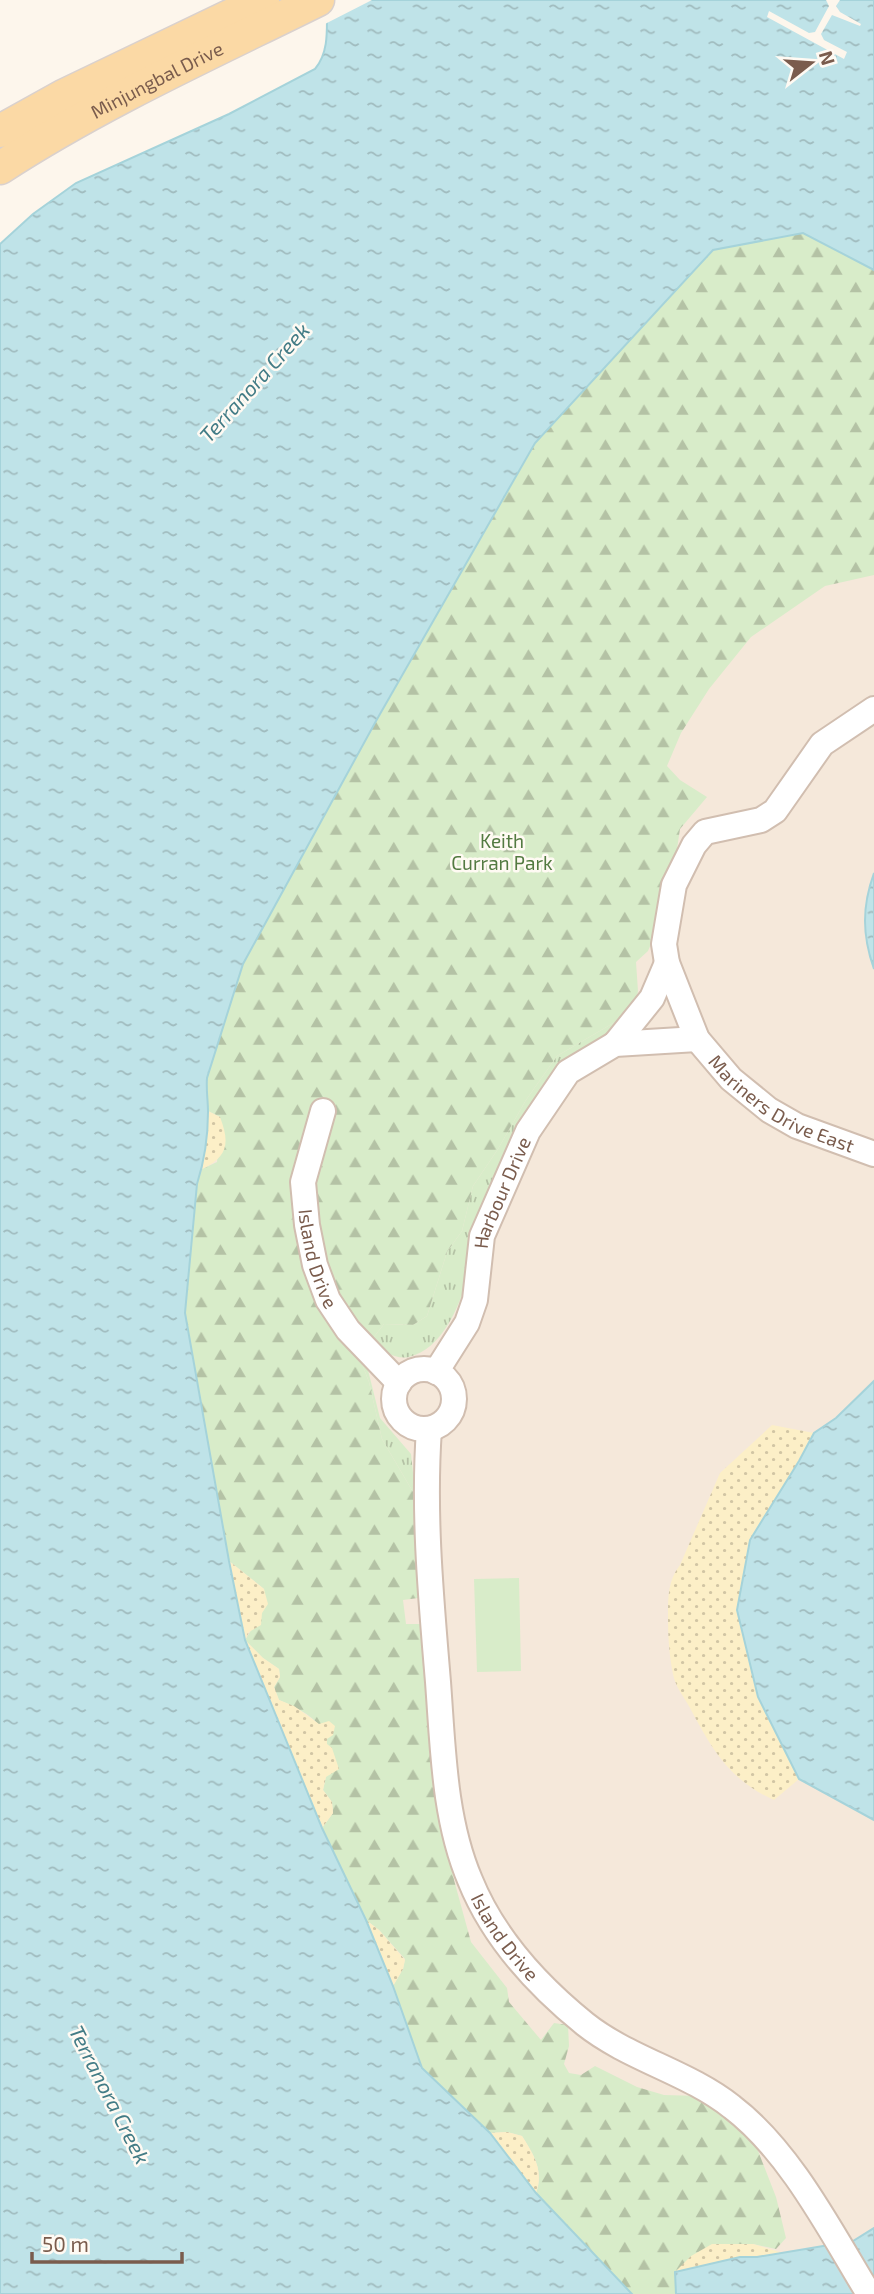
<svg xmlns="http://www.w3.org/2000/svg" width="874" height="2294" font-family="'Exo 2',sans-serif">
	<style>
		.residential { fill: #f5e8da }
		.grass { fill: url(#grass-tufts) }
		.forest { fill: url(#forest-firs) }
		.sand { fill: url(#sand-dots) }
		.pitch { fill: #d8ecc9 }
		.water { fill: url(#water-ripples); stroke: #a5d3da; stroke-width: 2 }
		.pier { fill: #fdf6ec }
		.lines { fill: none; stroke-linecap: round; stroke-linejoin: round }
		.minor-casing { stroke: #d1beb0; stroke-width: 28 }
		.major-casing { stroke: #dad1cd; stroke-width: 35 }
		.minor { stroke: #fff; stroke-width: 24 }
		.major { stroke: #fbd9a5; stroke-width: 32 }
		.labels { text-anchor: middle; stroke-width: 5; stroke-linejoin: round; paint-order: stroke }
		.street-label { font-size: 19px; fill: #7a5c4d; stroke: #fffaf3 }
		.park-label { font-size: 19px; fill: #537a41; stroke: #fffaf3 }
		.water-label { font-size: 21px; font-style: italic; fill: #437c86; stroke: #fffaf3 }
	</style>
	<defs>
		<pattern id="grass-tufts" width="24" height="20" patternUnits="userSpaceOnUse" patternTransform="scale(1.75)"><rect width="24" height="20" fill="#d8ecc9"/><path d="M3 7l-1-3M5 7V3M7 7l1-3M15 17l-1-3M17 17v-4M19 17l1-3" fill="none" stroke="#b4c2a5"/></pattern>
		<pattern id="forest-firs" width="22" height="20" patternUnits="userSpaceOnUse" patternTransform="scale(1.75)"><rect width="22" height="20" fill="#d8ecc9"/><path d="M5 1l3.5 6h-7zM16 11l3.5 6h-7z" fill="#b4c2a5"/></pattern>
		<pattern id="sand-dots" width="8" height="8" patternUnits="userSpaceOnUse" patternTransform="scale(1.75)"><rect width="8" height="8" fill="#fcefc7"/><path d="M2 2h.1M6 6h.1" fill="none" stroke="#d1c5a4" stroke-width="1.8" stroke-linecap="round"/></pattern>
		<pattern id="water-ripples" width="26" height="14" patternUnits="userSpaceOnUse" patternTransform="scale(1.75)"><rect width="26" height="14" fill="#bfe3e8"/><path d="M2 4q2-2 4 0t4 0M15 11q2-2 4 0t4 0" fill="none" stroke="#a0bbbe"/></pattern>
	</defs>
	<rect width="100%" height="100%" fill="#fdf6ec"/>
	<path class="residential" d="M 874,270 L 874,873 L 868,891 L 870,956 L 874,969 L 874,1381 L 836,1418 L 814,1433 L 799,1779 L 874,1820 L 874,2228 L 853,2241 L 676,2272 L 676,2294 L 632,2294 L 536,2193 L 490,2133 L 422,2068 L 366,1920 L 322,1828 L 245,1640 L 229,1561 L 185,1313 L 207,1078 Z"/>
	<path class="grass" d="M 627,1015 L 624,1026 C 603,1039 578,1050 560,1066 C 546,1079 535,1097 525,1113 C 505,1147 490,1183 478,1221 C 472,1240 473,1260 467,1279 C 459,1307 442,1349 409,1357 C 395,1360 381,1350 370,1342 L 384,1324 L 413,1325 L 427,1316 L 447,1252 L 462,1231 L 473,1186 L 498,1149 L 526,1100 L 557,1056 Z
		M 359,1356 L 368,1370 L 380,1418 L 411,1454 L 415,1491 L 413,1492 L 382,1439 L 369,1382 Z"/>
	<path class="forest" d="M 803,233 L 874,270 L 874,575 L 825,586 L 751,637 L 709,689 L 681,733 L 667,766 L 680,780 L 707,797 L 680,829 L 669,902 L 648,951 L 636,962 L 638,991 L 633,1017 L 627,1015 L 557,1056 L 526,1100 L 498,1149 L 473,1186 L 462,1231 L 447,1252 L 427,1316 L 413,1325 L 384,1324 L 370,1342 L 333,1322 L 341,1341 L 359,1356 L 369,1382 L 382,1439 L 413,1492 L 418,1598 L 403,1600 L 406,1624 L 420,1624 L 441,1807 L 454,1880 L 471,1942 L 507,1988 L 509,2002 L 541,2040 L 554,2023 L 568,2025 L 569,2046 L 564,2064 L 569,2073 L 581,2075 L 595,2066 L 637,2087 L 664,2095 L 700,2096 L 717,2103 L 755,2143 L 776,2197 L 786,2238 L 776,2249 L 753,2244 L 676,2271 L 676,2294 L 632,2294 L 536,2193 C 544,2171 534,2155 522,2136 L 507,2132 L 490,2133 L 422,2068 L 393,1986 L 403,1969 L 405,1959 L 379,1930 L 366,1920 L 322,1828 L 333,1813 L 332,1802 L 323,1790 L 332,1748 L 327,1745 C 326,1721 298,1708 279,1700 L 274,1687 L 280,1677 L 279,1669 L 263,1658 L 245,1640 L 262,1613 L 264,1589 L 229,1561 L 185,1313 L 197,1184 L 202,1169 L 217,1162 L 220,1117 L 208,1111 L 205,1095 L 207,1078 L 243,964 L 376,721 L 535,443 L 713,250 Z"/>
	<path class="sand" d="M 208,1111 L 220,1117 C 230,1143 228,1157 202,1169 Z
		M 772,1425 L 814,1433 L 799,1461 L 758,1697 L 799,1779 L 774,1800 C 729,1780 712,1749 690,1708 C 684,1697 675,1686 673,1674 C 669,1655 668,1635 668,1616 C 668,1597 668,1580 680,1565 L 720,1473 Z
		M 229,1561 L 264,1589 L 268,1604 L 262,1613 L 261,1625 L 249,1632 L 245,1640 L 263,1658 L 279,1669 L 280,1677 L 274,1687 L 279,1700 L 294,1706 L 319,1724 L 329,1721 L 335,1726 L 333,1735 L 327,1739 L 327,1744 L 332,1748 L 339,1769 L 326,1777 L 323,1790 L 332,1802 L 333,1813 L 322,1828 L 245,1640 Z
		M 366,1920 L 379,1930 L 405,1960 L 403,1969 L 393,1986 Z
		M 507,2132 L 522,2136 C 534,2155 544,2171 536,2193 L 490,2133 Z
		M 712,2244 L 753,2244 L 783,2253 L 757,2257 L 740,2257 L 675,2272 L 691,2256 Z"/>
	<path class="pitch" d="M 519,1578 L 521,1671 L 477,1672 L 474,1579 Z"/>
	<path class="water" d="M 327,0 L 874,0 L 874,270 L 803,233 L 713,250 L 535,443 L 376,721 L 243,964 L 207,1078 C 206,1090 208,1100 208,1112 C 208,1135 204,1162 197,1184 L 185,1313 L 229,1561 L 245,1640 L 322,1828 L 366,1920 L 393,1986 L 422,2068 L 490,2133 L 536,2193 L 632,2294 L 0,2294 L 0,244 L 33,214 L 76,183 L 229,114 L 315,69 C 331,50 326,23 327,0 Z
		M 874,873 L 874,969 C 862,935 862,906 874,873 Z
		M 874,1381 L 874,1820 L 799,1779 L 758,1697 L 737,1610 L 750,1540 L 799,1461 L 814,1433 L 836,1418 Z
		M 874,2228 L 874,2294 L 676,2294 L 675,2272 L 740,2257 L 757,2257 L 853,2241 Z"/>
	<path class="pier" d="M 324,0 L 372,0 L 323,25 Z
		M 826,0 L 840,0 L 836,6 L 840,12 L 861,24 L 860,26 L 832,15 L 821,34 L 824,40 L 847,52 L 844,59 L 767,17 L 769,11 L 809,33 L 815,32 L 829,6 Z"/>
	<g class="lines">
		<g class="minor-casing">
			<g id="minor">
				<path id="s1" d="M 874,709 L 822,744 L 775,811 L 761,820 L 705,832 L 694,845 L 674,885 L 664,944 L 667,963 L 697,1039 L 731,1079 L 769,1110 L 797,1126 L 874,1154"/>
				<path d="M 615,1044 L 652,998 L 667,963"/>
				<path id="s2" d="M 323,1111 L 303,1182 L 307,1225 L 315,1265 L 328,1300 L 348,1330 L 399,1383"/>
				<circle cx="424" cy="1399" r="30"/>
				<path id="s3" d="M 436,1372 L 467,1323 L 475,1300 L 482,1236 L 528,1131 L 568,1072 L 615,1044 L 697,1039"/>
				<path id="s4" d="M 429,1429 C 423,1514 431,1598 438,1682 C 443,1748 444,1819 470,1880 C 493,1937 538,1986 585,2024 C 629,2059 688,2072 732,2107 C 790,2151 831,2232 869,2294"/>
			</g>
		</g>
		<g class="major-casing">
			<g id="major">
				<path d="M 0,131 L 63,96 L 263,0"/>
				<path id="s5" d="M 0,168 C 100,103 211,53 318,0"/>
			</g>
		</g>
		<use href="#minor" class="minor"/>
		<use href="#major" class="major"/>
	</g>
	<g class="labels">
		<g class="street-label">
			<text dy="7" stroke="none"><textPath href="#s5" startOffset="180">Minjungbal Drive</textPath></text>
			<text dy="7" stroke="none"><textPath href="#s1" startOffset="550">Mariners Drive East</textPath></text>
			<text dy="7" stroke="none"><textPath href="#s3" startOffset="194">Harbour Drive</textPath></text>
			<text dy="7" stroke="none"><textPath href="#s2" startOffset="152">Island Drive</textPath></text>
			<text dy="7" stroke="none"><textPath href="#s4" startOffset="522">Island Drive</textPath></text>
		</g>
		<g class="park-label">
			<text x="502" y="848">Keith<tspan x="502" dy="22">Curran Park</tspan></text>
		</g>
		<g class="water-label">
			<text transform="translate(255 383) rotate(-48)" y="7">Terranora Creek</text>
			<text transform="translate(109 2095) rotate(63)" y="7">Terranora Creek</text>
		</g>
	</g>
	<g transform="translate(811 63) rotate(73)" stroke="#fffaf3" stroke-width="5" paint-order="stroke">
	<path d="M0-5L12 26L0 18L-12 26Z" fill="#7a5c4d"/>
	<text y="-10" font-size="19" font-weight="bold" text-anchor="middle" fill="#7a5c4d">N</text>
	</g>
	<path d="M32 2252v10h150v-10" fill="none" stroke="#7a5c4d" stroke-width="3.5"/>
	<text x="42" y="2252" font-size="21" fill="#7a5c4d" stroke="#fffaf3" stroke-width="5" paint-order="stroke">50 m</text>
</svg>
